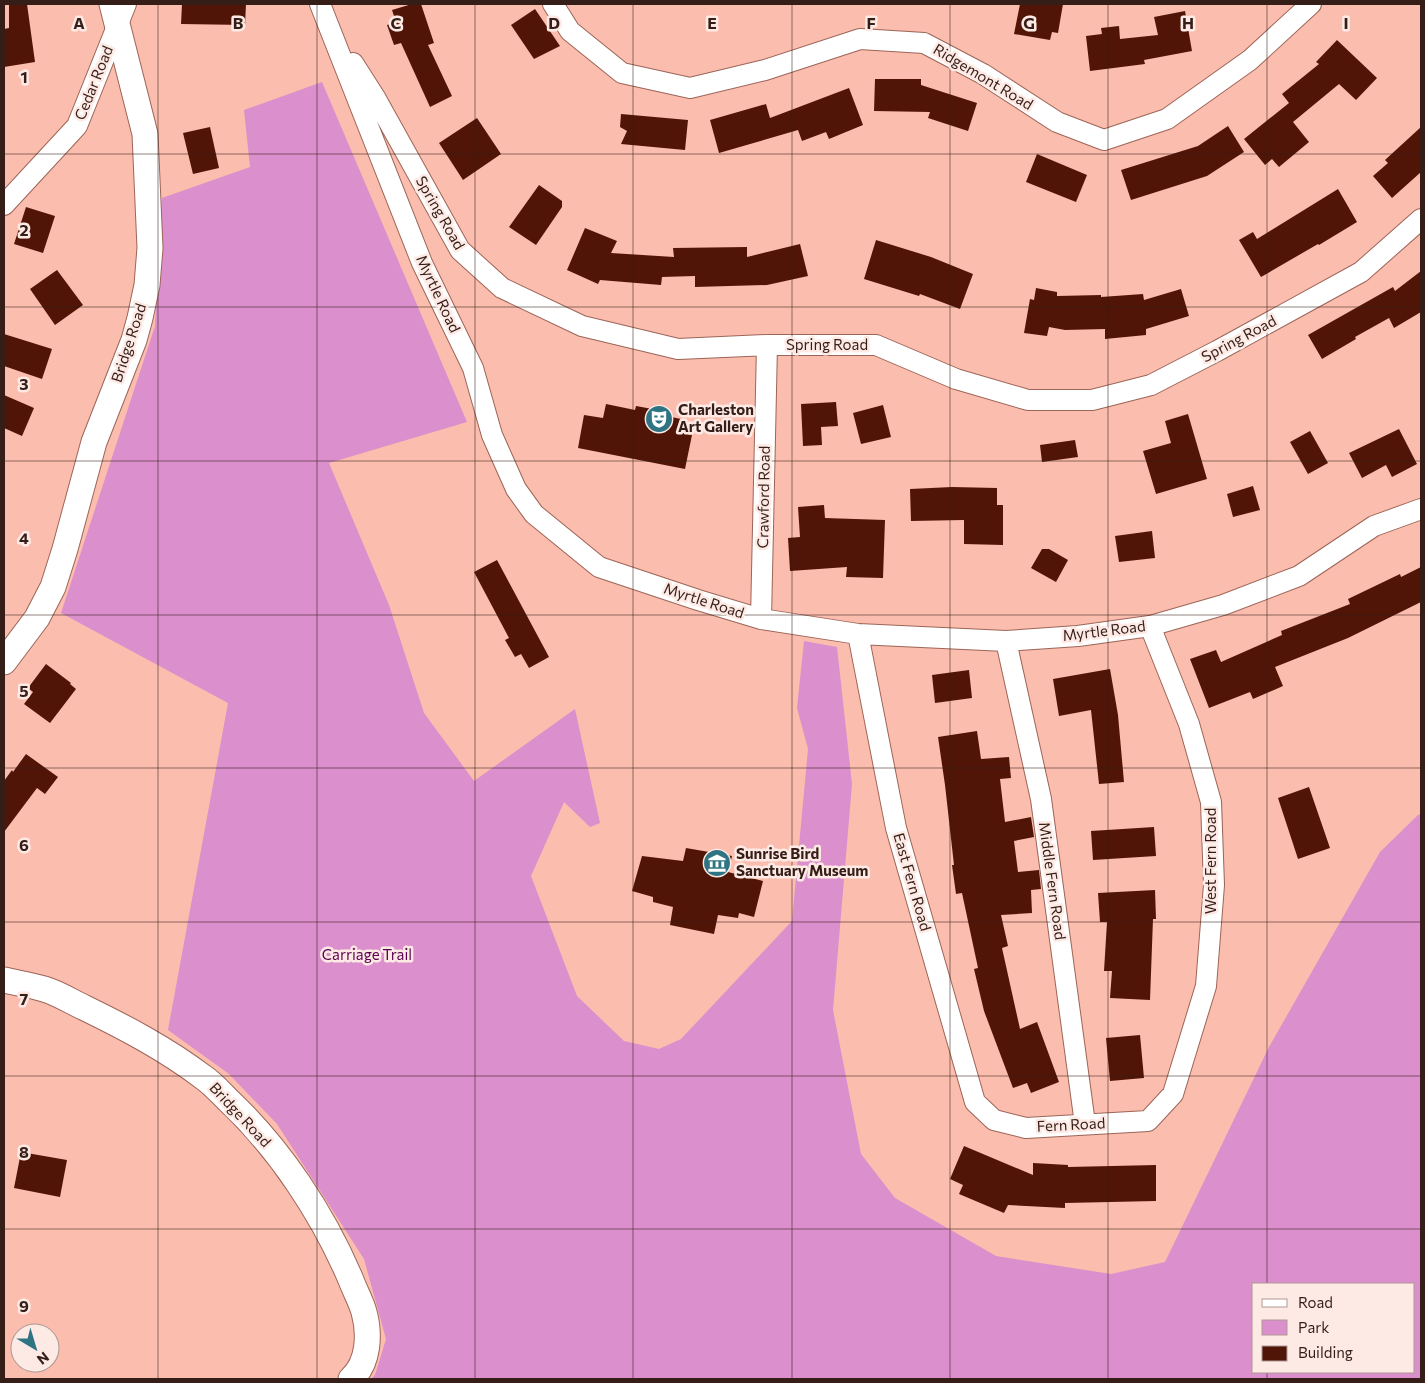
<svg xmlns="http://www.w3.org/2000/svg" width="1425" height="1383" font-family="Commissioner,sans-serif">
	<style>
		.green { fill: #db8fcc; fill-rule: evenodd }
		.building { fill: #511507 }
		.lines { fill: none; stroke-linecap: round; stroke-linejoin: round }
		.minor-casing { stroke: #9c6558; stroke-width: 22 }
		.tertiary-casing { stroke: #9c6558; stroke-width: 27 }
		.minor { stroke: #fff; stroke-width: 20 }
		.tertiary { stroke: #fff; stroke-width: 25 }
		.grid { fill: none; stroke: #351e18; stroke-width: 1; stroke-opacity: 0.55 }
		.labels { text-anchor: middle; stroke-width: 5; stroke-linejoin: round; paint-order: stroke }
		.street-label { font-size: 15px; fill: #351e18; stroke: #feeae5 }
		.poi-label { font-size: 15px; font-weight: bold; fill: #351e18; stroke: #feeae5; text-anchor: start }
		.park-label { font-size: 15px; fill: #5c0052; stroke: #feeae5 }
		.grid-label { font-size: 16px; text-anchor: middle; font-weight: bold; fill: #351e18; stroke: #feeae5; stroke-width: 5; stroke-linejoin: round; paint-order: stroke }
	</style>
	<rect width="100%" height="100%" fill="#fbbdae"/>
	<path class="green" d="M 322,82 L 467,422 L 329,463 L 389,605 L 424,713 L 474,781 L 575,709 L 600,823 L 590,827 L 564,802 L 531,876 L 577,996 L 624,1041 L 659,1049 L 681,1039 L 792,921 L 808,749 L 797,708 L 804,641 L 837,647 L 852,784 L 833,1010 L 861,1154 L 895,1198 L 996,1256 L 1111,1274 L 1165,1262 L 1269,1047 L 1380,852 L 1418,815 L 1421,814 L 1421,1379 L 371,1379 L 375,1375 L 386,1339 L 364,1259 L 277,1124 L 229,1074 L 168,1030 L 228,703 L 61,613 L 155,326 L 162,198 L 250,167 L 244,110 ZM 1254,1284 L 1414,1284 L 1414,1372 L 1254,1372 Z"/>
	<path class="building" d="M 9,4 L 27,4 L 35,62 L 4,67 L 4,29 L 9,28 Z
		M 182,4 L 246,4 L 245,25 L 181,24 Z
		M 412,4 L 421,4 L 434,43 L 428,45 L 452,96 L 430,107 L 401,43 L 394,45 L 387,25 L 396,22 L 392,10 Z
		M 1020,4 L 1063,4 L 1058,33 L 1052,32 L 1050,40 L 1014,34 Z
		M 535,9 L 560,46 L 534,59 L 511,25 Z
		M 1185,11 L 1192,51 L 1144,60 L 1145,64 L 1090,71 L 1086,36 L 1102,34 L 1101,28 L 1119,26 L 1120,39 L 1158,35 L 1154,17 Z
		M 1337,40 L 1377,78 L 1356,100 L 1339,84 L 1293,122 L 1309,142 L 1279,167 L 1272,159 L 1265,165 L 1244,139 L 1289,103 L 1282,94 L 1319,64 L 1316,62 Z
		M 875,79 L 921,79 L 921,85 L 977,103 L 968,131 L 928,118 L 930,112 L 874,111 Z
		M 849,88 L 863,125 L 829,139 L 826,132 L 802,141 L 798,130 L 719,153 L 710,120 L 766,104 L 770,118 Z
		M 621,114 L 688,120 L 685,150 L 621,144 L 627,131 L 620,127 Z
		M 477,118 L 501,154 L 463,180 L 439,143 Z
		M 1228,126 L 1244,152 L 1207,176 L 1131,200 L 1121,170 L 1198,146 Z
		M 210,127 L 219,168 L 193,174 L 183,133 Z
		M 1421,127 L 1421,172 L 1392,198 L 1373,176 L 1388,163 L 1385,160 Z
		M 1037,154 L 1087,175 L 1076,202 L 1026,182 Z
		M 539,185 L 562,201 L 562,207 L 536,245 L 509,227 Z
		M 1338,189 L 1357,222 L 1319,245 L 1318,244 L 1261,277 L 1239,240 L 1253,232 L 1257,239 Z
		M 26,207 L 55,216 L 43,253 L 14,244 Z
		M 585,228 L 617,241 L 611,253 L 674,257 L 673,248 L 747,247 L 747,257 L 800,244 L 808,276 L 767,285 L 695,287 L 695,276 L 662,277 L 661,285 L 600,280 L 598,284 L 567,270 Z
		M 876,240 L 931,257 L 973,274 L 960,309 L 920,294 L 919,296 L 864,279 Z
		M 57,270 L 83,305 L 55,325 L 30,289 Z
		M 1421,271 L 1421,312 L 1394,328 L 1389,318 L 1355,337 L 1356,339 L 1322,359 L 1308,335 L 1393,287 L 1395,291 Z
		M 1036,288 L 1057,292 L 1057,296 L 1101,295 L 1101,297 L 1143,294 L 1144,300 L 1181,289 L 1189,316 L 1146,329 L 1146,335 L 1105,339 L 1105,329 L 1065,330 L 1049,327 L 1047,336 L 1024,333 L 1030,299 L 1034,300 Z
		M 4,334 L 52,349 L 42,379 L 4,366 Z
		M 4,395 L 34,408 L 22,436 L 4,428 Z
		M 836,402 L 838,426 L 821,427 L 822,445 L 803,446 L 801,404 Z
		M 606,404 L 635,410 L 636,406 L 658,410 L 657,414 L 681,419 L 679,432 L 692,435 L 685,469 L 578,448 L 584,415 L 603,418 Z
		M 883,405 L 891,437 L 861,444 L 853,413 Z
		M 1188,414 L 1207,479 L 1156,494 L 1143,451 L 1171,443 L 1165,421 Z
		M 1399,429 L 1417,464 L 1392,477 L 1386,465 L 1362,478 L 1349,453 Z
		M 1310,431 L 1328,463 L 1308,474 L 1290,442 Z
		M 1075,440 L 1078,457 L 1042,462 L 1040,445 Z
		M 1253,486 L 1260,510 L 1233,517 L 1227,494 Z
		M 952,487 L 997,488 L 997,505 L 1003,505 L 1003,545 L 964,544 L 964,520 L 911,521 L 910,489 Z
		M 824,505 L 825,518 L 885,520 L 883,578 L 846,577 L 847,567 L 790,571 L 788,538 L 800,537 L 798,507 Z
		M 1152,531 L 1155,558 L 1119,562 L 1115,536 Z
		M 1042,549 L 1049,549 L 1068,560 L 1056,582 L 1031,568 Z
		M 497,560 L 549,657 L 529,668 L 521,654 L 515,657 L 505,640 L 509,638 L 474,572 Z
		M 1421,567 L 1421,602 L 1348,638 L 1275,667 L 1283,686 L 1253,699 L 1250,692 L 1209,708 L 1190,659 L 1216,650 L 1221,662 L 1282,635 L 1281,631 L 1350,604 L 1348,599 L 1400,574 L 1401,577 Z
		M 46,664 L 71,683 L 70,684 L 76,689 L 50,723 L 24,704 L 33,692 L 28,688 Z
		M 1110,669 L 1118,715 L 1124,782 L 1099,784 L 1091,710 L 1059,716 L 1053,679 Z
		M 969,670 L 972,698 L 935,703 L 932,675 Z
		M 977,731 L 981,759 L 1009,757 L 1011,778 L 1000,779 L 1005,822 L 1031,817 L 1034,837 L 1014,841 L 1018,872 L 1039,870 L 1041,889 L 1031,890 L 1032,913 L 1001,915 L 1008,946 L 1002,948 L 1020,1029 L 1037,1022 L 1059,1082 L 1031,1093 L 1027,1083 L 1013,1088 L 984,1011 L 974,969 L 978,968 L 962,893 L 956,894 L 952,865 L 954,865 L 945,785 L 938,737 Z
		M 26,754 L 58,777 L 45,794 L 37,788 L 4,832 L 4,781 L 12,770 L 13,772 Z
		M 1309,787 L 1330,848 L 1298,859 L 1278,798 Z
		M 1154,827 L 1156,856 L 1093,860 L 1091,831 Z
		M 686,848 L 732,856 L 728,872 L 763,881 L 754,917 L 739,913 L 738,918 L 718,915 L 714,934 L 670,925 L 673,907 L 653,902 L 653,897 L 632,891 L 642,856 L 683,861 Z
		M 1155,890 L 1156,919 L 1153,919 L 1150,1000 L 1110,998 L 1112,971 L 1104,971 L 1107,922 L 1100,922 L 1098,893 Z
		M 1140,1035 L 1144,1078 L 1110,1081 L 1106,1038 Z
		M 964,1146 L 1033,1175 L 1033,1163 L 1068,1165 L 1068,1167 L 1156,1165 L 1156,1201 L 1065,1203 L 1065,1208 L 1008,1205 L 1004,1213 L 959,1194 L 963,1185 L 950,1179 Z
		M 21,1152 L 67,1160 L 60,1197 L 14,1188 Z"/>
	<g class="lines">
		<g class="minor-casing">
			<path id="minor" d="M 320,4 L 422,263 L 473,368 L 492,435 L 516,489 L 534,514 L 599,567 L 698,600 L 761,619 L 858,634 L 1006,641 L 1078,636 L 1150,626 L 1223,605 L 1299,576 L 1374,526 L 1421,509
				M 553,4 L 570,31 L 622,73 L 690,88 L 765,70 L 860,39 L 924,43 L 983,74 L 1057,122 L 1104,140 L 1167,119 L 1250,60 L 1311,4
				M 353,63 L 376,99 L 460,250 L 502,288 L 582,326 L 678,349 L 767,345 L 876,345 L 956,379 L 1028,400 L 1092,400 L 1151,385 L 1217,351 L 1361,272 L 1421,219
				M 4,205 L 77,126 L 126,4
				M 761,619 L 767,345
				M 858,634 L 896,828 L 975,1102 L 994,1120 L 1026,1128 L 1148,1121 L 1173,1094 L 1206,986 L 1214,885 L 1211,802 L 1189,724 L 1150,626
				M 1006,641 L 1041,799 L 1085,1124"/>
		</g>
		<g class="tertiary-casing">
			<path id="tertiary" d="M 4,662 L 37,618 L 53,587 L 65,549 L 94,442 L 134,340 L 140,318 L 147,285 L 150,248 L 145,134 L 112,4
				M 4,980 C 17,983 31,985 44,989 C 58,993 72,1002 85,1008 C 126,1028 166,1049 203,1077 C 212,1083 220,1092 228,1100 C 280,1149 323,1214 351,1280 C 355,1291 361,1301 364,1312 C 370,1334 369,1363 351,1379"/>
		</g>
		<use href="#minor" class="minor"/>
		<use href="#tertiary" class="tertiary"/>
	</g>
	<path class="grid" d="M 158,4 L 158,1379M 317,4 L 317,1379M 475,4 L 475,1379M 633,4 L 633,1379M 792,4 L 792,1379M 950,4 L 950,1379M 1108,4 L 1108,1379M 1267,4 L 1267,1284M 4,154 L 1421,154M 4,307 L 1421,307M 4,461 L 1421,461M 4,615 L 1421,615M 4,768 L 1421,768M 4,922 L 1421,922M 4,1076 L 1421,1076M 4,1229 L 1421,1229M 1267,1372 L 1267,1379"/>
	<defs>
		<g id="theatre-disc" transform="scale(1.4375)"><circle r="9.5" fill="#2f7483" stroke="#feeae5"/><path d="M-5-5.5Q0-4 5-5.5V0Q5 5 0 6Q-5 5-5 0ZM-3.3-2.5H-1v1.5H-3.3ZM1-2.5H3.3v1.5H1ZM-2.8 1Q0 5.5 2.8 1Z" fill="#fff"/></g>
		<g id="museum-disc" transform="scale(1.4375)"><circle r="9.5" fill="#2f7483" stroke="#feeae5"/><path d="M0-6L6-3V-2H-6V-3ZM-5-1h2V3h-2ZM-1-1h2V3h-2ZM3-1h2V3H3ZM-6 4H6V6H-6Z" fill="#fff"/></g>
	</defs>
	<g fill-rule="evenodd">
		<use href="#theatre-disc" x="659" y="419"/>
		<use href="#museum-disc" x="717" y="863"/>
	</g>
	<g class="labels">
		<g class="street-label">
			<text transform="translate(983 77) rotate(31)" y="5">Ridgemont Road</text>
			<text transform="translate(94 83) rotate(-68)" y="5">Cedar Road</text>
			<text transform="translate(440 213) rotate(60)" y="5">Spring Road</text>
			<text transform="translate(438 294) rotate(65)" y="5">Myrtle Road</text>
			<text transform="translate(1239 339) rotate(-28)" y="5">Spring Road</text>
			<text transform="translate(129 343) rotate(-72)" y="5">Bridge Road</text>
			<text x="827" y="350">Spring Road</text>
			<text transform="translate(764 497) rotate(-89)" y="5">Crawford Road</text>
			<text transform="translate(704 601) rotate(18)" y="5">Myrtle Road</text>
			<text transform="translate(1104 631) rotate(-7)" y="5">Myrtle Road</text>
			<text transform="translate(1211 861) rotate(-90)" y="5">West Fern Road</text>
			<text transform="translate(1052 881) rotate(82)" y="5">Middle Fern Road</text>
			<text transform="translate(912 882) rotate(74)" y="5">East Fern Road</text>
			<text transform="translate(240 1115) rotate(47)" y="5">Bridge Road</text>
			<text transform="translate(1071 1125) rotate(-3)" y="5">Fern Road</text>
		</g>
		<g class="poi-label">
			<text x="678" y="415">Charleston<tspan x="678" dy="17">Art Gallery</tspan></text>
			<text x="736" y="859">Sunrise Bird<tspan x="736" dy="17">Sanctuary Museum</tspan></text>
		</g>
		<g class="park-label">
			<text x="367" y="960">Carriage Trail</text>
		</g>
	</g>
	<g class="grid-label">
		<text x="79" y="29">A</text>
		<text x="238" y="29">B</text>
		<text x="396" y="29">C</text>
		<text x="554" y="29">D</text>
		<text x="712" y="29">E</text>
		<text x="871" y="29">F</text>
		<text x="1029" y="29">G</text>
		<text x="1188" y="29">H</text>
		<text x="1346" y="29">I</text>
		<text x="24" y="83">1</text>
		<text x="24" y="236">2</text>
		<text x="24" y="390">3</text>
		<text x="24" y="544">4</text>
		<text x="24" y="697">5</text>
		<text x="24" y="851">6</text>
		<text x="24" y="1005">7</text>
		<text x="24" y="1158">8</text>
		<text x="24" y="1312">9</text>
	</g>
	<rect width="1425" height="1383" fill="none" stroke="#351e18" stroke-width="10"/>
	<rect x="1252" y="1283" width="162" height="90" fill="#feeae5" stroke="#ae9893"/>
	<rect x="1262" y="1299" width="25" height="8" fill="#ffffff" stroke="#ae9893"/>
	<text x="1298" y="1308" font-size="15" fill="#351e18">Road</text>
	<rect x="1262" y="1320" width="25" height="15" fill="#db8fcc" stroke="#ae9893"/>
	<text x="1298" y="1333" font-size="15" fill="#351e18">Park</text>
	<rect x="1262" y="1346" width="25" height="15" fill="#511507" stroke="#ae9893"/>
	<text x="1298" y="1358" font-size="15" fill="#351e18">Building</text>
	<g transform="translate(35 1348) rotate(142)"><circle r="24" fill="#feeae5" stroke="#ae9893"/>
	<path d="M0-4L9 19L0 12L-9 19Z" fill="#2f7483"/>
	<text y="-8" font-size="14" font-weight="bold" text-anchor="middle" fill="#351e18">N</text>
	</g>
</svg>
